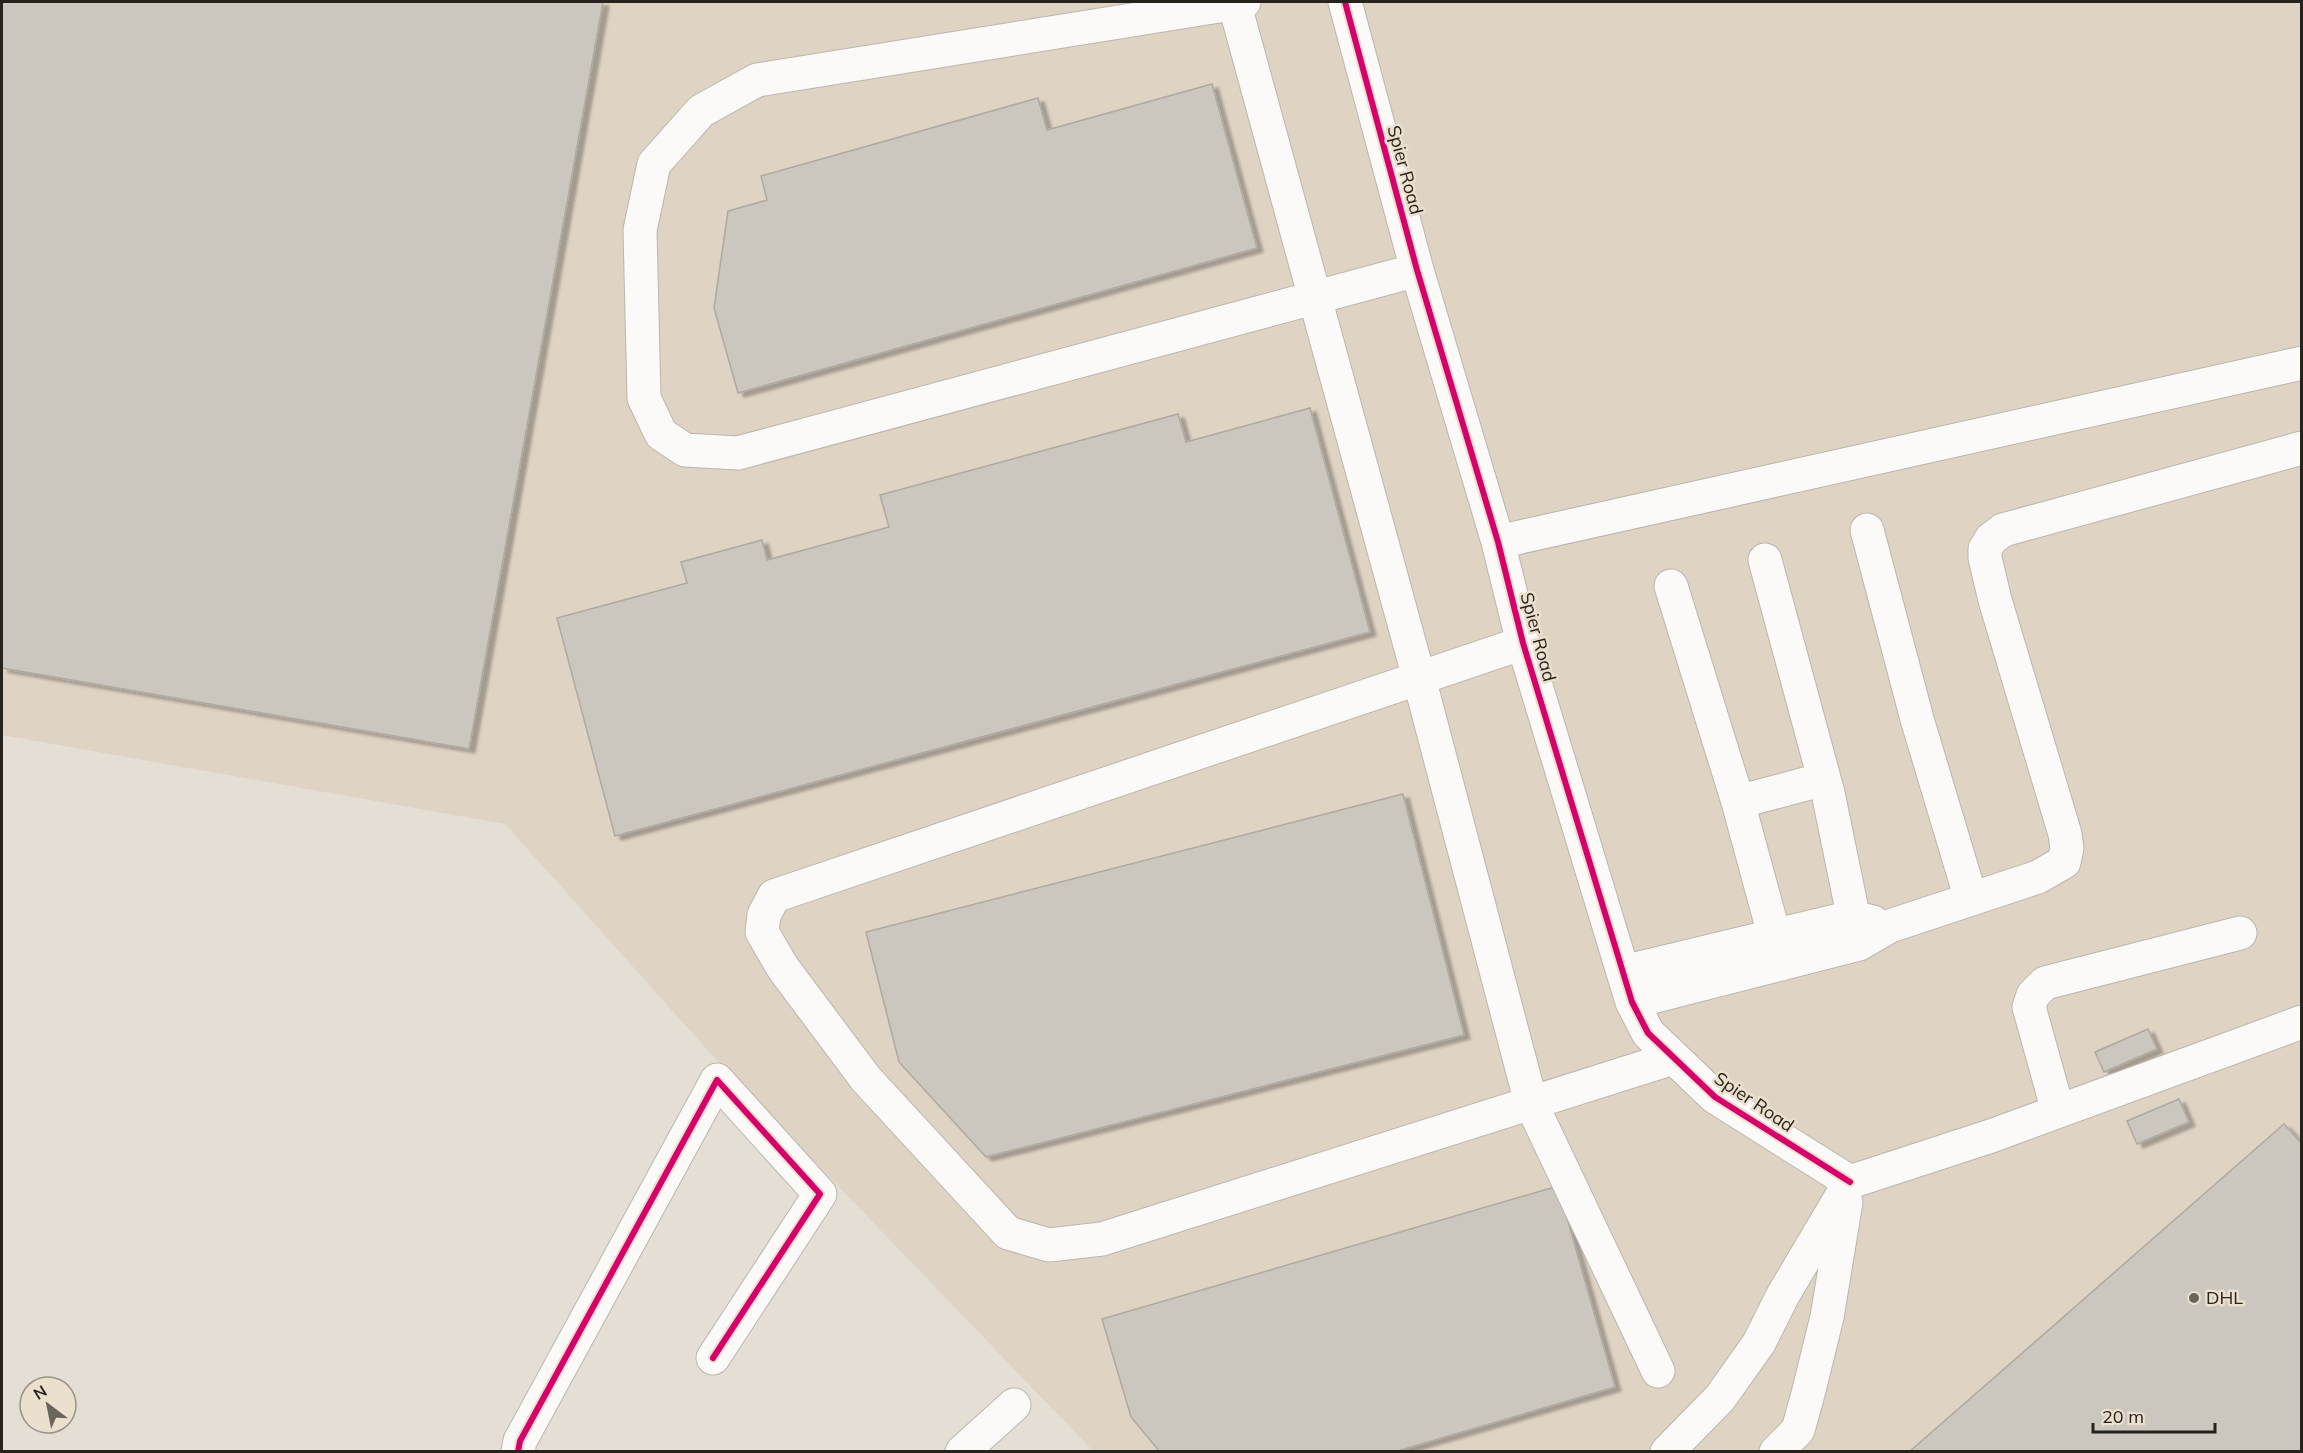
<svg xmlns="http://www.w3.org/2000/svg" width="2303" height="1453" font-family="Mulish,sans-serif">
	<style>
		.built { fill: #dfd3c3 }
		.building { fill: #cbc6be; stroke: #aea9a1; stroke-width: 1.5; filter: url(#shadow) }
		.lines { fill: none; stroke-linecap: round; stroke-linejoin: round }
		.minor-casing { stroke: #bbb6ae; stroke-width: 35 }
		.minor { stroke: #fbfaf9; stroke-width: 33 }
		.cycleway-casing { stroke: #ebdfce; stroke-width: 10 }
		.cycleway { stroke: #d6006c; stroke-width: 6 }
		.poi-dot { fill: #69645c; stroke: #ebdfce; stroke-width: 2 }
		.labels { text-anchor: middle; stroke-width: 5; stroke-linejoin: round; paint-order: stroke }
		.street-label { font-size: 18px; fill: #26221c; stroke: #ebdfce }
		.poi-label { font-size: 18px; fill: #26221c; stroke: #ebdfce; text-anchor: start }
	</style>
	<defs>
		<filter id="shadow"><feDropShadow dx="6" dy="4" stdDeviation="1.5" flood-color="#0004"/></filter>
	</defs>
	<rect width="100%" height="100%" fill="#e5ded4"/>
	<path class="built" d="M 2,2 L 2301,2 L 2301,1451 L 1093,1451 L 712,1055 L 505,824 L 2,735 Z"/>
	<path class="building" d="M 2,2 L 603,2 L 469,749 L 2,668 Z
		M 1212,84 L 1257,248 L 738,393 L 714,308 L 728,211 L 767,200 L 761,176 L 1038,98 L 1047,130 Z
		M 1310,408 L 1370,632 L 615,836 L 557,618 L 687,583 L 681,562 L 762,540 L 767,560 L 889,527 L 880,495 L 1178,414 L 1186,442 Z
		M 1403,794 L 1464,1035 L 986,1157 L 899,1062 L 866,932 Z
		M 2148,1029 L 2157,1049 L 2104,1072 L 2095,1052 Z
		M 2179,1099 L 2189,1122 L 2137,1144 L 2127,1121 Z
		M 2284,1124 L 2302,1144 L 2302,1452 L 1909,1452 Z
		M 1558,1186 L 1615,1387 L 1394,1452 L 1160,1452 L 1131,1417 L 1102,1319 Z"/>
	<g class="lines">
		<g class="minor-casing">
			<path id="minor" d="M 1234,2 L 1419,678 L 1531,1103 L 1658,1371
				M 1244,2 L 757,80 L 701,111 L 654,164 L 640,230 L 644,398 L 661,434 L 685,450 L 738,453 L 1417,270
				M 1345,2 L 1417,270 L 1498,542 L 1523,643 L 1632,1002 L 1648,1033 L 1715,1097 L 1850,1182
				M 1867,530 L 1917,719 L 1971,899
				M 1498,542 L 2302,363
				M 1765,560 L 1828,793 L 1859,944
				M 1671,586 L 1738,802 L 1782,964
				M 1523,643 L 774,896 L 764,915 L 762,932 L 783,968 L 866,1079 L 1008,1233 L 1049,1245 L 1102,1239 L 1673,1058
				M 1738,802 L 1824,779
				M 1623,972 L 1852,917 L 1873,922
				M 1632,1002 L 1859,944 L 1890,926 L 2038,877 L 2064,862 L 2067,848 L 2065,834 L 1995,600 L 1985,558 L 1985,549 L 1991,539 L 2003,530 L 2302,448
				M 2058,1111 L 2029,1007 L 2033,995 L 2045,983 L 2240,933
				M 518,1452 L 520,1441 L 717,1080 L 820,1194 L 713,1358
				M 962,1452 L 1014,1405
				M 1667,1452 L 1720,1398 L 1759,1343 L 1783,1295 L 1850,1182 L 1991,1136 L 2302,1022
				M 1776,1452 L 1798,1430 L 1808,1394 L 1827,1317 L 1846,1202"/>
		</g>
		<use href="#minor" class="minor"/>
		<g class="cycleway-casing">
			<path id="cycleway" d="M 1345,2 L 1417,270 L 1498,542 L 1523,643 L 1632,1002 L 1648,1033 L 1715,1097 L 1850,1182
				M 518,1452 L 520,1441 L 717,1080 L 820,1194 L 713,1358"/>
		</g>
		<use href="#cycleway" class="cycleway"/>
	</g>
	<circle class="poi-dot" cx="2194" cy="1298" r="6"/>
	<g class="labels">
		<g class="street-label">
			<text transform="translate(1405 170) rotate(75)" y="6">Spier Road</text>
			<text transform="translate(1538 637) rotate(75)" y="6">Spier Road</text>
			<text transform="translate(1754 1102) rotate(34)" y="6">Spier Road</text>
		</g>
		<g class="poi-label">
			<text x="2206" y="1304">DHL</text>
		</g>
	</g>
	<rect width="2303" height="1453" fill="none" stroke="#26221c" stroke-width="6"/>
	<g transform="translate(48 1405) rotate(328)"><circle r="28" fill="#ebdfce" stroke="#9c9387" stroke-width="1.5"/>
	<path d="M0-4.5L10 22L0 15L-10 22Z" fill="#69645c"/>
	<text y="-9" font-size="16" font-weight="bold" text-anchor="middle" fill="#26221c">N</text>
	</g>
	<path d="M2093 1423v9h122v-9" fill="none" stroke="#26221c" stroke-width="3"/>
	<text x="2102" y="1423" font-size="18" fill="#26221c" stroke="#ebdfce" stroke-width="4.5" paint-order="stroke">20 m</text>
</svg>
